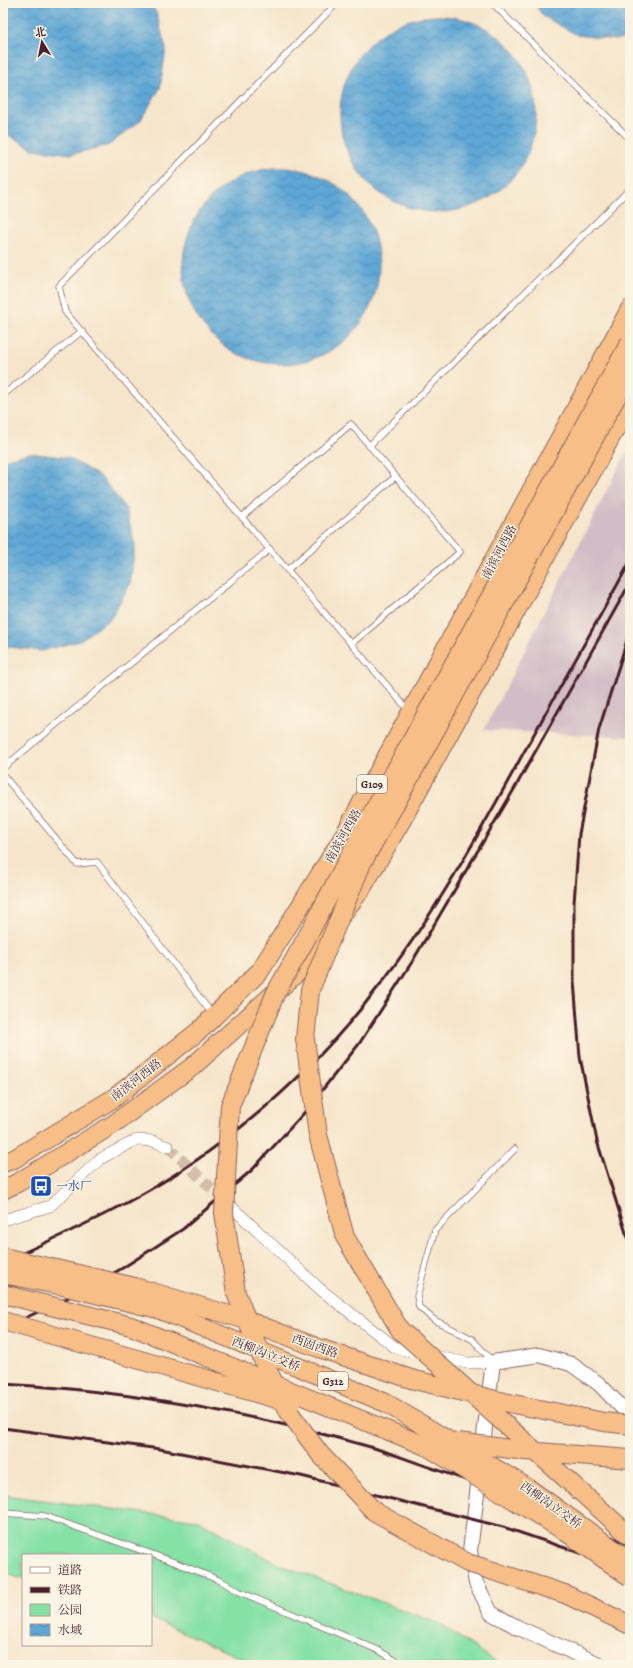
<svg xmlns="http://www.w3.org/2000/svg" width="633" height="1668" font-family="Alegreya,'Noto Serif SC',serif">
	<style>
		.industrial { fill: #d2bdc6 }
		.green { fill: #86e1a7; stroke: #688069 }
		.water { fill: url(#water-waves); stroke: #546380 }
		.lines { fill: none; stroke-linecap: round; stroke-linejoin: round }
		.minor-tunnel { stroke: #d4bdab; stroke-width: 11; stroke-dasharray: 11 5.5; stroke-linecap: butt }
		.service-casing { stroke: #866463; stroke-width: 7 }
		.minor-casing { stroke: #866463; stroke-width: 12 }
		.tertiary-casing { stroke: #866463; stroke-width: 16 }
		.trunk-casing { stroke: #866463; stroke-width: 20 }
		.service { stroke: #fff; stroke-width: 5.5 }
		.minor { stroke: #fff; stroke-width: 11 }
		.tertiary { stroke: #fff; stroke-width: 14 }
		.trunk { stroke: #f7be87; stroke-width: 18 }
		.rail { stroke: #4a1f2b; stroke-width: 3 }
		.trunk-bridge-casing { stroke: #866463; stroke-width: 20; stroke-linecap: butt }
		.trunk-bridge { stroke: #f7be87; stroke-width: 18 }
		.labels { text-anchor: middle; stroke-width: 3; stroke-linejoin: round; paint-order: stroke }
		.shield { fill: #fcf5e5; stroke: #7f5f63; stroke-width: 1 }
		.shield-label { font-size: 11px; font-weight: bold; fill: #4a1f2b }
		.street-label { font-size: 12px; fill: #4a1f2b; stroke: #fcf5e5 }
		.transit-label { font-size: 12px; fill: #164399; stroke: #fcf5e5; text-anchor: start }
	</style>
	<defs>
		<pattern id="water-waves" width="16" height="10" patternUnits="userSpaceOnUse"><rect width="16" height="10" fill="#5fa7d6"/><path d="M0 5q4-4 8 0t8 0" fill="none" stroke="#5087ae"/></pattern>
	</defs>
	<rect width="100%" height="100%" fill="#fcf5e5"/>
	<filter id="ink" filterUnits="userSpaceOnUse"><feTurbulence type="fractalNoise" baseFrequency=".025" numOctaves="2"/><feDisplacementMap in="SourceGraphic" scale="8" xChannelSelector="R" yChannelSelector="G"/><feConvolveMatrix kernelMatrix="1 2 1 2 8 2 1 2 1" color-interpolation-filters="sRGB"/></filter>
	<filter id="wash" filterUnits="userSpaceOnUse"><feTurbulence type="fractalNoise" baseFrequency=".012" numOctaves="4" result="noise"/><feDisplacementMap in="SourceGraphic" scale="16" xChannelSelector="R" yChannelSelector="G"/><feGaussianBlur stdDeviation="0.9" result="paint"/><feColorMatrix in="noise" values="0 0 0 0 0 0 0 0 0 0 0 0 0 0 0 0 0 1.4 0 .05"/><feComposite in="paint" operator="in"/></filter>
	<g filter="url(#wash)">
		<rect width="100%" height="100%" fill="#f6e5cb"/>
		<path class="industrial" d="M 630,445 L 630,737 L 484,730 Z"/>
		<path class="green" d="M 3,1495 L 198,1520 L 278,1564 L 438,1623 L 501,1665 L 256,1665 L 151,1618 L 151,1555 L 23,1555 L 23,1579 L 3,1573 Z"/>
		<path class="water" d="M 3,3 L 149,3 L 156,12 L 166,49 L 160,88 L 140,121 L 109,145 L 72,154 L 33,149 L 3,132 Z
			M 534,3 L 630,3 L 630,37 L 615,40 L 577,35 L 543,16 Z
			M340 114a98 98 0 1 1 196 0a98 98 0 1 1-196 0Z
			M183 266a98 98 0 1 1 196 0a98 98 0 1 1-196 0Z
			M 30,453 L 69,458 L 102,478 L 126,509 L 135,546 L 130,584 L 111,618 L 79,641 L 42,651 L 3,646 L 3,460 Z"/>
	</g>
	<g filter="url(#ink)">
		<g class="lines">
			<path class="minor-tunnel" d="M 168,1147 L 223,1199"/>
			<g class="service-casing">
				<path id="service" d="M 337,3 L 59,286 L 65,312 L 409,711
					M 492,3 L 630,139
					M 3,395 L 82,331
					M 369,446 L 630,189
					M 242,517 L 351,424 L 460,552 L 351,644
					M 287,570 L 395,477
					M 3,768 L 270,549
					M 3,775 L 77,864 L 97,862 L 212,1014
					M 493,1362 L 472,1339 L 434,1320 L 419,1307 L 417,1296 L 435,1230 L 515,1149
					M 3,1513 L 45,1516 L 174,1562 L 221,1581 L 240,1592 L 378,1650 L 403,1665"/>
			</g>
			<g class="minor-casing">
				<path id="minor" d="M 223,1199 L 321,1290 L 396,1348 L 467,1363 L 493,1362
					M 3,1220 L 50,1206 L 100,1159 L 136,1140 L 153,1141 L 168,1147"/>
			</g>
			<g class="tertiary-casing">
				<path id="tertiary" d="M 601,1665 L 519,1628 L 491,1613 L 476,1583 L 470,1551 L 493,1362 L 539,1355 L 571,1364 L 599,1384 L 630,1416"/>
			</g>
			<g class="trunk-casing">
				<path id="trunk" d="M 3,1163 L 14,1159 L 114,1098 L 200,1030 L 260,971 L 342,839 L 630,309
					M 3,1190 L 19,1182 L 112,1125 L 192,1067 L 299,971 L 362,888 L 403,818 L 630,402"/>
			</g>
			<use href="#service" class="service"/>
			<use href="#minor" class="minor"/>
			<use href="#tertiary" class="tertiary"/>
			<use href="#trunk" class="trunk"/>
			<path class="rail" d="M 630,631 L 599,729 L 579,834 L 574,903 L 574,981 L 580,1057 L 597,1141 L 626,1233 L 630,1242
				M 3,1262 C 74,1230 145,1198 208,1152 C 271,1107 328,1052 375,991 C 433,918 479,834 524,752 C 559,689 595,625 630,562
				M 3,1328 L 60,1302 L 121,1269 L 183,1229 L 253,1169 L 303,1114 L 359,1044 L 412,962 L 516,786 L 630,583
				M 3,1384 C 125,1390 249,1413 367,1446 C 389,1452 410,1461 432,1468 C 499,1491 565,1517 630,1545
				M 3,1428 L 160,1449 L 301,1476 L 503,1527 L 630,1570"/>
			<g class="trunk-bridge-casing">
				<path id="trunk-bridge" d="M 630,342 L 384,791 L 307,937 L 276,992 L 230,1106 L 224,1213 L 236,1293 L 265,1365 L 289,1412 L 320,1454 L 375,1512 L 468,1563 L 565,1594 L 630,1625
					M 630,372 L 398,799 L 362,863 L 310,990 L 305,1039 L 318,1135 L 345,1237 L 400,1330 L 630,1536
					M 3,1257 L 135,1287 L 243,1319 L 319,1348 L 411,1379 L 504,1402 L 604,1422 L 630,1425
					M 3,1274 L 63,1286 L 158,1309 L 386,1403 L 528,1488 L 630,1561
					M 3,1294 L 131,1326 L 428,1447 L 566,1532 L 630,1577
					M 3,1321 L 291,1403
					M 458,1442 L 525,1451 L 630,1459"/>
			</g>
			<use href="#trunk-bridge" class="trunk-bridge"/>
		</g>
	</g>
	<defs>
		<g id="bus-square" transform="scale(1.15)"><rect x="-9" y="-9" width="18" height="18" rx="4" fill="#1a4fb4" stroke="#fcf5e5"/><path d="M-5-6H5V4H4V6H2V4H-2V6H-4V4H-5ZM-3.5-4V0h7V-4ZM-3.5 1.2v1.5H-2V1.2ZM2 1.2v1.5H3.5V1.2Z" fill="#fff"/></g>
	</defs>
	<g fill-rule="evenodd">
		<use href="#bus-square" x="41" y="1186"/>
	</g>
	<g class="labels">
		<g class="shield">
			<rect x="357" y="775" width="30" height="18" rx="3"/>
			<rect x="318" y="1372" width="30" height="18" rx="3"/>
		</g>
		<g class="shield-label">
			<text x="372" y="788">G109</text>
			<text x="333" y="1385">G312</text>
		</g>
		<g class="street-label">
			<text transform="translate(499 552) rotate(-62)" y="4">南滨河西路</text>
			<text transform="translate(343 836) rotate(-60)" y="4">南滨河西路</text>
			<text transform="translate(136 1080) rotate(-38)" y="4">南滨河西路</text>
			<text transform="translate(315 1346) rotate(20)" y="4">西固西路</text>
			<text transform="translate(266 1354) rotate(22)" y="4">西柳沟立交桥</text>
			<text transform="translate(551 1505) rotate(35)" y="4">西柳沟立交桥</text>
		</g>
		<g class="transit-label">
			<text x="56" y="1190">一水厂</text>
		</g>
	</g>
	<rect width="633" height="1668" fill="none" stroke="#fcf5e5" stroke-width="16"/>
	<rect x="22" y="1554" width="130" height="92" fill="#fcf5e5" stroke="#b59f9b"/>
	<rect x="30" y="1567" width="20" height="6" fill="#ffffff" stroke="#b59f9b"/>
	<text x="58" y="1574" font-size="12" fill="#4a1f2b">道路</text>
	<rect x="30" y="1587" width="20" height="6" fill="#4a1f2b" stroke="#b59f9b"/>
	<text x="58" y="1594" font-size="12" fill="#4a1f2b">铁路</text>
	<rect x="30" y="1604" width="20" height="12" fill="#86e1a7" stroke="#b59f9b"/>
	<text x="58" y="1614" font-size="12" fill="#4a1f2b">公园</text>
	<rect x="30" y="1624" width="20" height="12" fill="url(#water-waves)" stroke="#b59f9b"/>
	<text x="58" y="1634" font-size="12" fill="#4a1f2b">水域</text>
	<g transform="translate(42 42) rotate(350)" stroke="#fcf5e5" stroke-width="3" paint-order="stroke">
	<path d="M0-3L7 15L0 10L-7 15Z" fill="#4a1f2b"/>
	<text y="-6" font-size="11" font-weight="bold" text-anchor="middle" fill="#4a1f2b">北</text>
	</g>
</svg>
